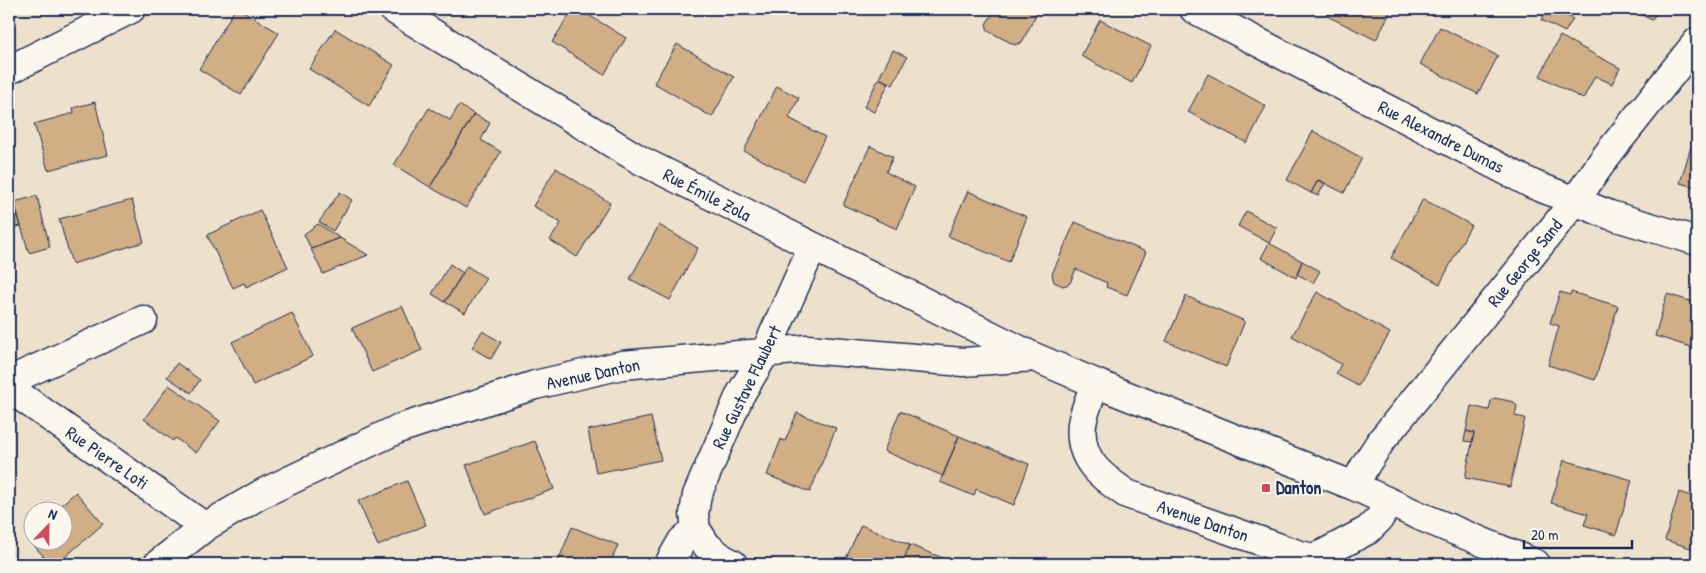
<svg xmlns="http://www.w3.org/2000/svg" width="1706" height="573" font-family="'Patrick Hand',sans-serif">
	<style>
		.building { fill: #d1ae83; stroke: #1b2f5e }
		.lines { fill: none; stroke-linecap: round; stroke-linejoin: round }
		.minor-casing { stroke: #1b2f5e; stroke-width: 31 }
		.major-casing { stroke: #1b2f5e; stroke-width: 31 }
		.minor { stroke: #fbf7ec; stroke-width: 28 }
		.major { stroke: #fbf7ec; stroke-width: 28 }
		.poi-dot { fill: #d1495b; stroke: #fbf7ec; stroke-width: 2 }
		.labels { text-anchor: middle; stroke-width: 4; stroke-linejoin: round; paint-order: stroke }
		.street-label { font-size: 18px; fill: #1b2f5e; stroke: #fbf7ec }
		.poi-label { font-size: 18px; font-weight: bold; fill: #1b2f5e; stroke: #fbf7ec; text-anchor: start }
	</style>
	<rect width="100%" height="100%" fill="#eee1cc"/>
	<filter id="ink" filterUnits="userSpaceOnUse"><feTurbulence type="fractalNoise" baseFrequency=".02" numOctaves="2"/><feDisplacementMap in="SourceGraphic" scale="10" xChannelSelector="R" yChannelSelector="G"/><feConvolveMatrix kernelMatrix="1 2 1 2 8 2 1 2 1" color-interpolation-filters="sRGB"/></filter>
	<g filter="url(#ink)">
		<path class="building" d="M 235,9 L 240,9 L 279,33 L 241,95 L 199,69 Z
			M 573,9 L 579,9 L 626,38 L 604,75 L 552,42 Z
			M 985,9 L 1039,9 L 1022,42 L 1015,45 L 988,31 L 986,24 L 993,13 Z
			M 1331,9 L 1392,9 L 1376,40 L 1327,16 Z
			M 1547,9 L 1553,9 L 1573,19 L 1565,32 L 1541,20 Z
			M 1629,9 L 1658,9 L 1652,20 Z
			M 1100,20 L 1151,46 L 1132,83 L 1081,56 Z
			M 1440,27 L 1498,56 L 1478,94 L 1420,64 Z
			M 335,29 L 394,65 L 369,106 L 309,69 Z
			M 1560,36 L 1620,68 L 1612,84 L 1595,76 L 1583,99 L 1540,76 Z
			M 677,44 L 734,77 L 712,117 L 654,83 Z
			M 893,50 L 907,57 L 893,85 L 879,78 Z
			M 1208,74 L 1266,106 L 1247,143 L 1188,112 Z
			M 879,78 L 889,83 L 874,112 L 864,107 Z
			M 777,86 L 799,98 L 789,118 L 825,137 L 803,181 L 744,151 Z
			M 95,102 L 108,155 L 48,170 L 34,124 L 74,113 L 73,108 Z
			M 459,105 L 474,114 L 430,187 L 394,165 L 429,108 L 450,120 Z
			M 474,114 L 490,123 L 481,140 L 501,152 L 466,208 L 430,187 Z
			M 1697,127 L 1697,188 L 1680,183 Z
			M 1313,131 L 1362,158 L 1344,193 L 1318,180 L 1311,193 L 1287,180 Z
			M 870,146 L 893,157 L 886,172 L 915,187 L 897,229 L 843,205 Z
			M 556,168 L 610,203 L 577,257 L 550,240 L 561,223 L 533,206 Z
			M 1318,180 L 1325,183 L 1318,196 L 1311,193 Z
			M 968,191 L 1027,217 L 1009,262 L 948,236 Z
			M 340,192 L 352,200 L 333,231 L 319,222 Z
			M 37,196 L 50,247 L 29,253 L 14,202 Z
			M 1423,199 L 1471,225 L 1440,284 L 1391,258 Z
			M 132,200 L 144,242 L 72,264 L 59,219 Z
			M 14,204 L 21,226 L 9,228 L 9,205 Z
			M 260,210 L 288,267 L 246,287 L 244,283 L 233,288 L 207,235 Z
			M 1246,211 L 1277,228 L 1269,243 L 1238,226 Z
			M 1075,222 L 1146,252 L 1127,295 L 1106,287 L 1107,283 L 1076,269 L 1070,283 L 1066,285 L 1063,286 L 1054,282 L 1052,274 Z
			M 318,224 L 340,238 L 311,249 L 304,234 Z
			M 659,225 L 698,248 L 670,300 L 630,279 Z
			M 340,238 L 368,255 L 323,274 L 311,249 Z
			M 1269,243 L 1302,261 L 1296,278 L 1261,258 Z
			M 9,260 L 15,280 L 9,281 Z
			M 1302,261 L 1320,271 L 1313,283 L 1297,274 Z
			M 450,264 L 463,273 L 445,302 L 432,294 Z
			M 467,266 L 486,278 L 465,313 L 445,302 Z
			M 1317,292 L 1390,333 L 1358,386 L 1336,374 L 1341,364 L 1292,336 Z
			M 1560,292 L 1570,295 L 1571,292 L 1618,306 L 1595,380 L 1548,365 L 1559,326 L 1550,323 Z
			M 1667,294 L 1697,303 L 1697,349 L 1655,336 Z
			M 1186,296 L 1245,321 L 1226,367 L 1166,341 Z
			M 402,306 L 422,350 L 372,372 L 352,328 Z
			M 292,313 L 313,356 L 253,385 L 232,342 Z
			M 482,331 L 501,342 L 491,359 L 472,348 Z
			M 177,363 L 200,380 L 191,393 L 167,377 Z
			M 169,385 L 220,421 L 196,453 L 175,438 L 173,441 L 144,419 Z
			M 1495,398 L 1514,402 L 1517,406 L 1515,416 L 1525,418 L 1510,487 L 1465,478 L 1474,433 L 1466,431 L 1471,406 L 1489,410 L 1491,401 Z
			M 900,411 L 959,436 L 943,476 L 884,451 Z
			M 797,413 L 836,428 L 810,492 L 767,475 L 781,439 L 785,441 Z
			M 651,417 L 661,460 L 596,473 L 588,430 Z
			M 1466,431 L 1474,433 L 1472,442 L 1464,441 Z
			M 959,436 L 1029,464 L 1014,505 L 976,489 L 974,496 L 940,482 Z
			M 535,441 L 554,489 L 485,514 L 466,465 Z
			M 1564,460 L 1632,480 L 1616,535 L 1584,525 L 1588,514 L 1551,503 Z
			M 407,481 L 426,525 L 378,546 L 358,501 Z
			M 76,492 L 103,524 L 57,564 L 50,564 L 26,536 L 32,531 L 32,540 L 62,540 L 62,510 L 55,510 Z
			M 1679,492 L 1697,498 L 1697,550 L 1665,540 Z
			M 861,525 L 910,545 L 902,564 L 848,564 L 844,563 Z
			M 572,527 L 618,545 L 610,564 L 557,564 Z
			M 910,545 L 958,564 L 902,564 Z"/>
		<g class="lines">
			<g class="minor-casing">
				<path id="minor" d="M 393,9 L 640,160 L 1034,357
					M 1194,9 L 1532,184 L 1610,215 L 1697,241
					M 9,381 L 143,320
					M 1095,383 C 1091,396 1084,411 1082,424 C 1078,459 1100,476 1127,494 L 1300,555 L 1313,558 L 1323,554 L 1368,530 L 1379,519 L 1389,502
					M 9,388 L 205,527
					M 1354,486 L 1366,464 L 1381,441 L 1539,246 L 1574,202 L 1607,155 L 1697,42
					M 158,564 L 205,527 L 261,494 L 398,429 L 535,385 L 622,365 L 807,349 L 963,362 L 1034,357 L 1095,383 L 1354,486 L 1422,517 L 1536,564
					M 669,564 L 682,541 L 696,529
					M 733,564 L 722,558 L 707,546 L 696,529 L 694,514 L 697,495 L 740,395 L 765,353 L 812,248"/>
			</g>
			<g class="major-casing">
				<path id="major" d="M 9,70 L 131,9"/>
			</g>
			<use href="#minor" class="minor"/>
			<use href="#major" class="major"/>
		</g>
	</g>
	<rect class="poi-dot" x="1261" y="483" width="10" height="10" rx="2.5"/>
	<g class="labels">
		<g class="street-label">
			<text transform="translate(1441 137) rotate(27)" y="6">Rue Alexandre Dumas</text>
			<text transform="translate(707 195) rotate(27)" y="6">Rue Émile Zola</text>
			<text transform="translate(1525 263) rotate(-51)" y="6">Rue George Sand</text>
			<text transform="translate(593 374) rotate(-12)" y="6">Avenue Danton</text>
			<text transform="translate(747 387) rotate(-64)" y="6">Rue Gustave Flaubert</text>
			<text transform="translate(107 458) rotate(35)" y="6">Rue Pierre Loti</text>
			<text transform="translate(1203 521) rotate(19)" y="6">Avenue Danton</text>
		</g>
		<g class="poi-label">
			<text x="1276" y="494">Danton</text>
		</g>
	</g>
	<rect width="1706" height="573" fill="none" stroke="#fbf7ec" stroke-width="30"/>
	<rect x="15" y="15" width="1676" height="543" fill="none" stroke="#1b2f5e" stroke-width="2" filter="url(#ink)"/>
	<g transform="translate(48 526) rotate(22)"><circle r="24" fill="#fbf7ec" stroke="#a1a7b3"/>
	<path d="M0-4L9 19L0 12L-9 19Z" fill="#d1495b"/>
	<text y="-8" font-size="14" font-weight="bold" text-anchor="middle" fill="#1b2f5e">N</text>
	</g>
	<path d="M1524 540v8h108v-8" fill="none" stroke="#1b2f5e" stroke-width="2.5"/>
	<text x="1531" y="540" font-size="15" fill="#1b2f5e" stroke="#fbf7ec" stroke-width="4" paint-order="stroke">20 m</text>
</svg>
